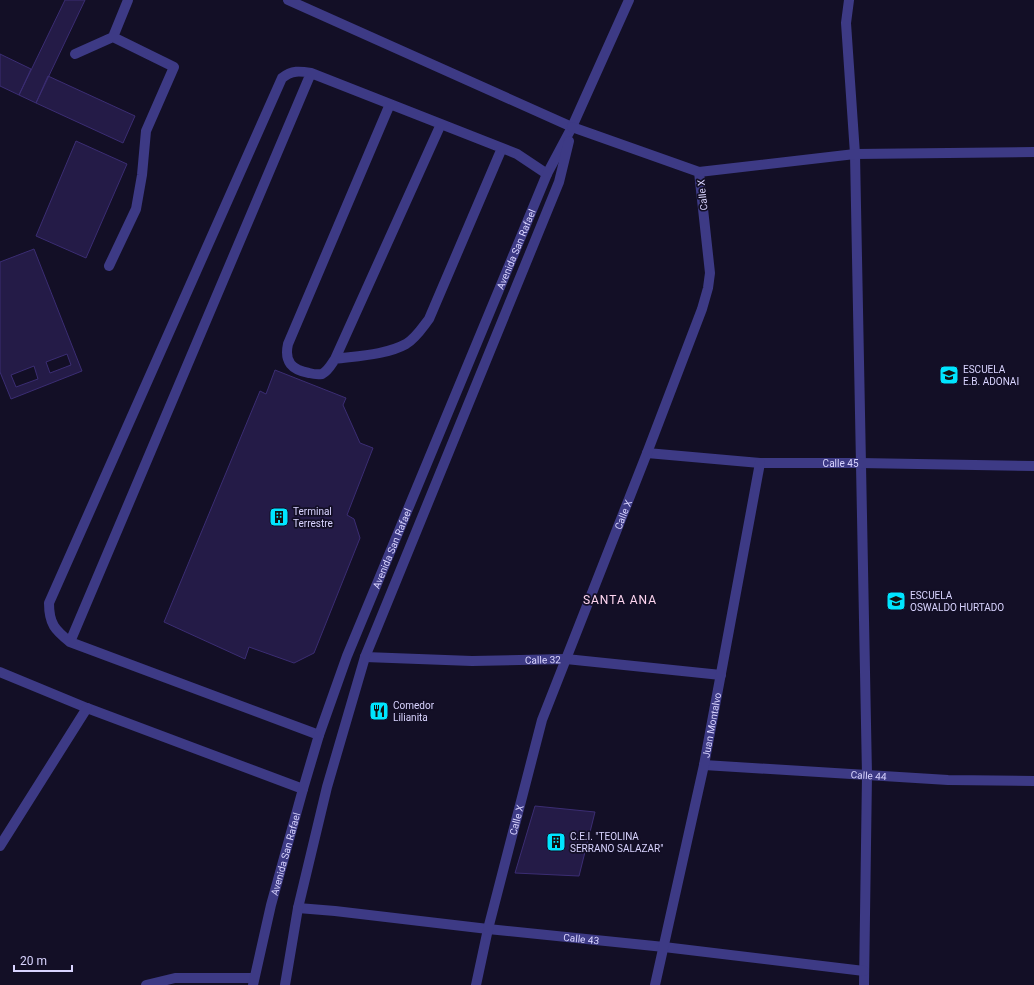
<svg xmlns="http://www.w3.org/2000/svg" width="1034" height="985" font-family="Roboto,sans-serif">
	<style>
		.building { fill: #241b47; stroke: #3b2d73; fill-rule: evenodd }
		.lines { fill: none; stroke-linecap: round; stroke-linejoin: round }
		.service { stroke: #3d3a85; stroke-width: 10 }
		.minor { stroke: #3d3a85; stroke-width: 10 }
		.labels { text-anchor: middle; stroke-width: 3.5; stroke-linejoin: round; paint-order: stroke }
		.street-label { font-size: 10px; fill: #d9d4ff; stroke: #130f26 }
		.poi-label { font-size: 10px; fill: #d9d4ff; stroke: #130f26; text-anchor: start }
		.quarter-label { font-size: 12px; letter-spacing: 1px; fill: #ffd6f0; stroke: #130f26 }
	</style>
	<rect width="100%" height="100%" fill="#130f26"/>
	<path class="building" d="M 65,0 L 85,0 L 36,103 L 19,95 Z
		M 0,54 L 31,69 L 19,95 L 0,86 Z
		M 48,76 L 135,116 L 123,143 L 36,103 Z
		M 76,141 L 127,164 L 86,258 L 36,236 Z
		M 34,249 L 82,371 L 11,399 L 0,372 L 0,262 ZM 67,354 L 71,365 L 50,373 L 46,362 ZM 34,366 L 38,379 L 16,387 L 11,375 Z
		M 275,370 L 346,398 L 343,405 L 360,443 L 373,448 L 347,515 L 354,519 L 360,538 L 314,653 L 294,663 L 249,647 L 245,659 L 164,622 L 260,391 L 266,394 Z
		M 535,806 L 595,812 L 579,876 L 515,873 Z"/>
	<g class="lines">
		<path class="service" d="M 288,0 L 572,127
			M 75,54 L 113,37 L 128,0
			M 390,104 L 288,344 C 284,362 292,370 309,373 C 313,374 317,375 322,374 C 328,371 331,365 335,359 L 441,124
			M 109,266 L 136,209 L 142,175 L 146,131 L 174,67 L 113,37
			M 335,359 C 357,356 386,355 406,344 C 416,338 422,328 429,319 L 502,148
			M 70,642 L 311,73
			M 319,735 L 70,642 C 55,630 49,624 49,603 L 282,78 C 292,70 300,71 311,73 L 517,154 L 547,174"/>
		<g class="minor">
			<path d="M 849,0 L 846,23 L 855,154 L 867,775 L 864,985"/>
			<path d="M 699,172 L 855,154 L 1034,152"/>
			<path id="s1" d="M 647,453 L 760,463 L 860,463 L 1034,466"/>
			<path id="s2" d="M 365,657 L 472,661 L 566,659 L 721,675"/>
			<path d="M 0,672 L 87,708 L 303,789"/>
			<path id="s3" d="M 704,765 L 948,780 L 1034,781"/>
			<path d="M 0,846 L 87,708"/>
			<path id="s4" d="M 298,908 L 335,911 L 488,929 L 664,947 L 864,971"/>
			<path d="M 146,985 L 175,978 L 254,978"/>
			<path id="s5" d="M 253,985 L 271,905 L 303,789 L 319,735 L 347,656 L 547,174 L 572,127 L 629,0"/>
			<path d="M 285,985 L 298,908 L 327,787 L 365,657 L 559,182 L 569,141"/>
			<path id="s6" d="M 476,985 L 488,929 L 542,720 L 647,453 L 702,309 L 708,288 L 710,273 L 699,172 L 572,127"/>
			<path id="s7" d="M 655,985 L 704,765 L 760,463"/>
		</g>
	</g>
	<defs>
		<g id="school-square" transform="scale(1)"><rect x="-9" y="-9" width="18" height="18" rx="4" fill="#00e5ff" stroke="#130f26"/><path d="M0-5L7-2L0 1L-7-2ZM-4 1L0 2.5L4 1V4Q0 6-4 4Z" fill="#111"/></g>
		<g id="building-square" transform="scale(1)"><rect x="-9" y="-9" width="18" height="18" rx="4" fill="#00e5ff" stroke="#130f26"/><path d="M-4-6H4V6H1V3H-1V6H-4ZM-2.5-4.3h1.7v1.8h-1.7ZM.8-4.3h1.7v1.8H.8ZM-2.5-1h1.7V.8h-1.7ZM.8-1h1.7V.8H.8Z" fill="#111"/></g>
		<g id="restaurant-square" transform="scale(1)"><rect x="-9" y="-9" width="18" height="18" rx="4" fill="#00e5ff" stroke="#130f26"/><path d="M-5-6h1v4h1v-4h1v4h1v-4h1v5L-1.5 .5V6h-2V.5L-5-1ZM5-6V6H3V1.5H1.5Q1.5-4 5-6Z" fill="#111"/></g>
	</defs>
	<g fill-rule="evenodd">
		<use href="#school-square" x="949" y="375"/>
		<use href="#building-square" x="279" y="517"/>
		<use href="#school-square" x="896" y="601"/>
		<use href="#restaurant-square" x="379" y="711"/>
		<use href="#building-square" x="556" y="842"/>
	</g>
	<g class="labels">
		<g class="street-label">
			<text transform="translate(702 195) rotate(-96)" y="4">Calle X</text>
			<text dy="4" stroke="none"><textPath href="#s5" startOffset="783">Avenida San Rafael</textPath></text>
			<text dy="4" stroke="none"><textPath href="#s1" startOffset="194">Calle 45</textPath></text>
			<text dy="4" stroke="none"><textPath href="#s6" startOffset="494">Calle X</textPath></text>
			<text dy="4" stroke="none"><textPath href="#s5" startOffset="459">Avenida San Rafael</textPath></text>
			<text dy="4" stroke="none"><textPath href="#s2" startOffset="178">Calle 32</textPath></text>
			<text dy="4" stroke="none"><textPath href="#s7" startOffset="266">Juan Montalvo</textPath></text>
			<text dy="4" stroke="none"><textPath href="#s3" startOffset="165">Calle 44</textPath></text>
			<text dy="4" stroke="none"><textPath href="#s6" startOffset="170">Calle X</textPath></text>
			<text dy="4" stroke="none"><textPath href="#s5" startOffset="135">Avenida San Rafael</textPath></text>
			<text dy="4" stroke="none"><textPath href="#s4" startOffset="285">Calle 43</textPath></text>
		</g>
		<g class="poi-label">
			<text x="963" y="373">ESCUELA<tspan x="963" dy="12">E.B. ADONAI</tspan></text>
			<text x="293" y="515">Terminal<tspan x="293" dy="12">Terrestre</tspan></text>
			<text x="910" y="599">ESCUELA<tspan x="910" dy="12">OSWALDO HURTADO</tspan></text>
			<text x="393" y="709">Comedor<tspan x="393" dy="12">Lilianita</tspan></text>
			<text x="570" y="840">C.E.I. "TEOLINA<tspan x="570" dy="12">SERRANO SALAZAR"</tspan></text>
		</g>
		<g class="quarter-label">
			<text x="620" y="604">SANTA ANA</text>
		</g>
	</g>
	<path d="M14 965v6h58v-6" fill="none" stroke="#d9d4ff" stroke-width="2"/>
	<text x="20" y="965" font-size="12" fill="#d9d4ff" stroke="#130f26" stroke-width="3" paint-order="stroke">20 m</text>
</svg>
